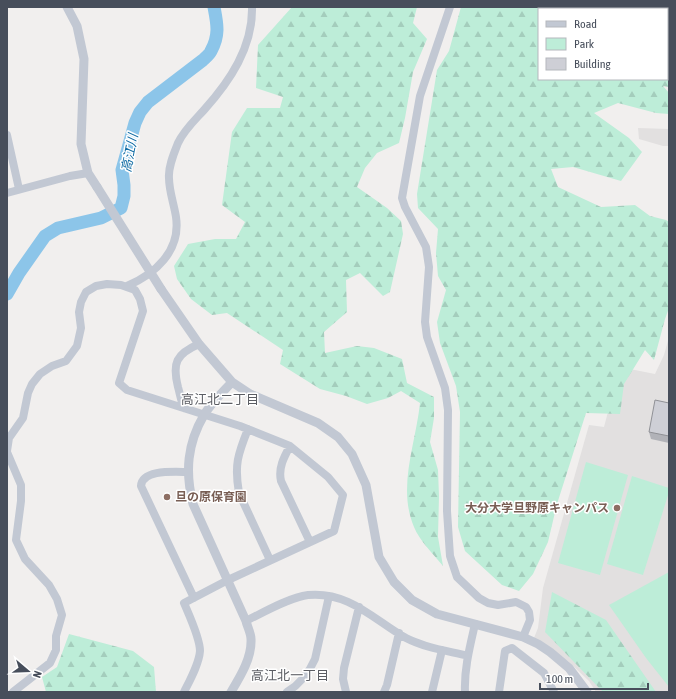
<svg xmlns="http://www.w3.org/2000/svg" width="676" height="699" font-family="'Asap Condensed','Noto Sans JP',sans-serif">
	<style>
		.education { fill: #e2e0e0 }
		.green { fill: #bdedd8 }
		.forest { fill: url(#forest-firs); fill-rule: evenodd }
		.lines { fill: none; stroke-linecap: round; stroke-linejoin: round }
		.river { stroke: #8cc5e9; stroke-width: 13 }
		.minor { stroke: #c2c8d3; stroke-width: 8 }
		.tertiary { stroke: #c2c8d3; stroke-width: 9 }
		.tertiary-bridge { stroke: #c2c8d3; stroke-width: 9 }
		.wall { fill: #b1b2b8 }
		.building { fill: #cecfd6; stroke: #909196 }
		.education-dot { fill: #8d6e63; stroke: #fff; stroke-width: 1.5 }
		.labels { text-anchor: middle; stroke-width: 3; stroke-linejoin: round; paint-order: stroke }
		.education-label { font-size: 12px; font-weight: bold; fill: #785e54; stroke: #fff; text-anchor: start }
		.water-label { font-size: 13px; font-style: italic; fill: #116ca4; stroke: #fff }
		.neighbourhood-label { font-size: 13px; fill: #5b5d63; stroke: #fff }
	</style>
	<defs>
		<pattern id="forest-firs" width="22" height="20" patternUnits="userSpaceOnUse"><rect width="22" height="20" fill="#bdedd8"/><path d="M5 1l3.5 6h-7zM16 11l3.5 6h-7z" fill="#a4cdbc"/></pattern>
	</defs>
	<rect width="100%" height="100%" fill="#f1efee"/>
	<path class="education" d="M 638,128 L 669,129 L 669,146 L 663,146 L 639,139 Z
		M 669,337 L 669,692 L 596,692 L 589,681 L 569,662 L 534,638 L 538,628 L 543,588 L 589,425 L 604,427 L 620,367 L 655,374 L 664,355 Z"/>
	<path class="green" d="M 586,462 L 628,475 L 600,575 L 558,563 Z
		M 632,476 L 669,488 L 669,492 L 643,575 L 607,564 Z
		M 669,572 L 669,687 L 646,658 L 609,605 Z"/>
	<path class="forest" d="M 292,7 L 417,7 L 413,23 L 427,39 L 413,72 L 405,118 L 399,143 L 377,153 L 365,168 L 357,187 L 387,208 L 401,221 L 403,234 L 390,292 L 383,296 L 360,273 L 346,280 L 347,312 L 324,332 L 325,353 L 357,346 L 374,348 L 402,359 L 407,383 L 434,397 L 434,418 L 430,442 L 438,470 L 439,496 L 438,537 L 443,566 C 434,555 419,540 414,527 C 397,487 416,443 420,403 L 401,391 L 388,398 L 367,404 L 346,396 L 320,389 L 280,364 L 283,350 L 227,313 L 212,315 L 191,299 L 177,279 L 174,266 L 188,244 L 215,239 L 236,239 L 245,222 L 222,205 L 232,132 L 247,108 L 280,108 L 283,97 L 256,88 L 258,45 Z
		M 461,7 L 669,7 L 669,87 L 663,86 L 669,93 L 669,114 L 656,113 L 618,103 L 594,113 L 629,138 L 642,152 L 621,181 L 573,167 L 551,169 L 558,187 L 601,207 L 635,205 L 650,216 L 666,220 L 669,222 L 669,308 L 665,319 L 654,360 L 645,350 L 624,384 L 620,414 L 586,413 L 557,504 L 548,542 L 533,574 L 519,591 L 502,585 L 465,551 L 458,527 L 460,412 L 456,386 L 440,343 L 437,322 L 446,290 L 438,276 L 436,253 L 438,229 L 418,208 L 417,194 L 437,70 L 449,51 ZM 539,9 L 667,9 L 667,79 L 539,79 Z
		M 552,592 L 606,620 L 656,692 L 603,692 L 545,632 Z
		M 69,634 L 133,651 L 154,667 L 156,692 L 46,692 L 42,677 L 57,667 Z"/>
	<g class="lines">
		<path class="river" d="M 7,294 L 19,273 L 45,236 L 58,228 L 101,218 L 121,208 L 124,196 L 124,185 L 122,170 L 135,123 L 140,112 L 148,102 L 203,60 C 206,57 210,54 211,51 C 220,35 217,23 214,7"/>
		<path class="minor" d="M 450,7 L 420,96 L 402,198 L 405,207 L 426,247 L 429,267 L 425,322 L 427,337 L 445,388 L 448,410 L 447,511 L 450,556 L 457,577 L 479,598 L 488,603 L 498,605 L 516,602 L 526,607 L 529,612 L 530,620 L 523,637
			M 7,135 L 19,189
			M 7,193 L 70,176 L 88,173
			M 127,286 C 155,274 181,251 176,217 C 174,204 169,191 169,178 C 168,167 174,153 178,143 C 184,130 195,120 204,110 C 230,81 253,47 252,7
			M 184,408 C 181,401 180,394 178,387 C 172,363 176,354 199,344
			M 248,429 C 238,454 234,465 239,493 L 270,560
			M 290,446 C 284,457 278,468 281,481 L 310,542
			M 7,451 L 9,438 L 23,418 L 28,393 L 32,384 L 40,374 L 52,366 L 66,361 L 77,346 L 81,328 L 79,312 L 81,302 L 86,292 L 96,286 L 107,284 L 121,285 L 135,290 L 140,299 L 143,311 L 119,383 L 127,390 L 240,426 L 290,446 L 328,477 L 343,495 L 334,531 L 228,580 L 184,603 C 189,615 200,638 200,651 C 199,664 190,680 184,692
			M 7,452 L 21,485 L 21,501 L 16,540 L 25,559 L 49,585 L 57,599 L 62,615 L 56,636 L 56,650 L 50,663 L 13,692
			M 188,472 C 175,472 142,469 141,486 L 194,598
			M 246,621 C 262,613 290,597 308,595 C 349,591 374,620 406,638 C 425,648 448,651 468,656
			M 287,692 C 300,684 309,673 315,659 L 329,596
			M 346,692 L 343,679 L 344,668 L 359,607
			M 384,692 L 387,685 L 399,633
			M 432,692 L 442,650
			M 465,692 C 464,669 470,646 475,624
			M 499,692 L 505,651 L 512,648 L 544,673 L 554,692"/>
		<path class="tertiary" d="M 67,7 L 77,26 L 84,59 L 81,144 L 88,173 L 97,187
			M 161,289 L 199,344 L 232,382 L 250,394 L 318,423 L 338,437 L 352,454 L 366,485 L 379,557 L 394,582 L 412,600 L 437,614 L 523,637 L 538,644 L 550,652 L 569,668 L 587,692
			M 231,692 C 240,677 252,658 251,639 C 251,633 247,626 246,621 L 193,504 C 185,472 187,444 204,415 C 211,403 223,392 232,382"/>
		<path class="tertiary-bridge" d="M 97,187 L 161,289"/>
	</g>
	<path class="wall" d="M 669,403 L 669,443 L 651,439 L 649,432 Z"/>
	<path class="building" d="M 655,400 L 669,403 L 669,436 L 649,432 Z"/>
	<g class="education-dot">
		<circle cx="167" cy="497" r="4"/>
		<circle cx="617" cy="508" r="4"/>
	</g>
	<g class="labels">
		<g class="education-label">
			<text x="175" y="501">旦の原保育園</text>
			<text x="609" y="512" text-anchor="end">大分大学旦野原キャンパス</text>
		</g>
		<g class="water-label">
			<text transform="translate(129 153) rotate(-79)" y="5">高江川</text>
		</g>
		<g class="neighbourhood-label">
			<text x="220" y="404">高江北二丁目</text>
			<text x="290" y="680">高江北一丁目</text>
		</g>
	</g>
	<rect width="676" height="699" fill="none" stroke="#474e5b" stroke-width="16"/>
	<rect x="538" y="8" width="130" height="72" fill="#ffffff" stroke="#b5b8bd"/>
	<rect x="546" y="21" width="20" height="6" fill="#c2c8d3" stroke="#b5b8bd"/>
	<text x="574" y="28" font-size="12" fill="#474e5b">Road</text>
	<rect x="546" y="38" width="20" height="12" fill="#bdedd8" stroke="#b5b8bd"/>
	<text x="574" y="48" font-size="12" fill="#474e5b">Park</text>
	<rect x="546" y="58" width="20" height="12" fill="#cecfd6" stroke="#b5b8bd"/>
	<text x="574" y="68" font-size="12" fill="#474e5b">Building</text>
	<g transform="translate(28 671) rotate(109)" stroke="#ffffff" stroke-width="3" paint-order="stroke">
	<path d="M0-3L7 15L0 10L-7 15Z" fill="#474e5b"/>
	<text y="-6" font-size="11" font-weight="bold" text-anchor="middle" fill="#474e5b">N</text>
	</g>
	<path d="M540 683v6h108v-6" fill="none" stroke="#474e5b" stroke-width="2"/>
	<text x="546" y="683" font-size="12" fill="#474e5b" stroke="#ffffff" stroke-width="3" paint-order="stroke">100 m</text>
</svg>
